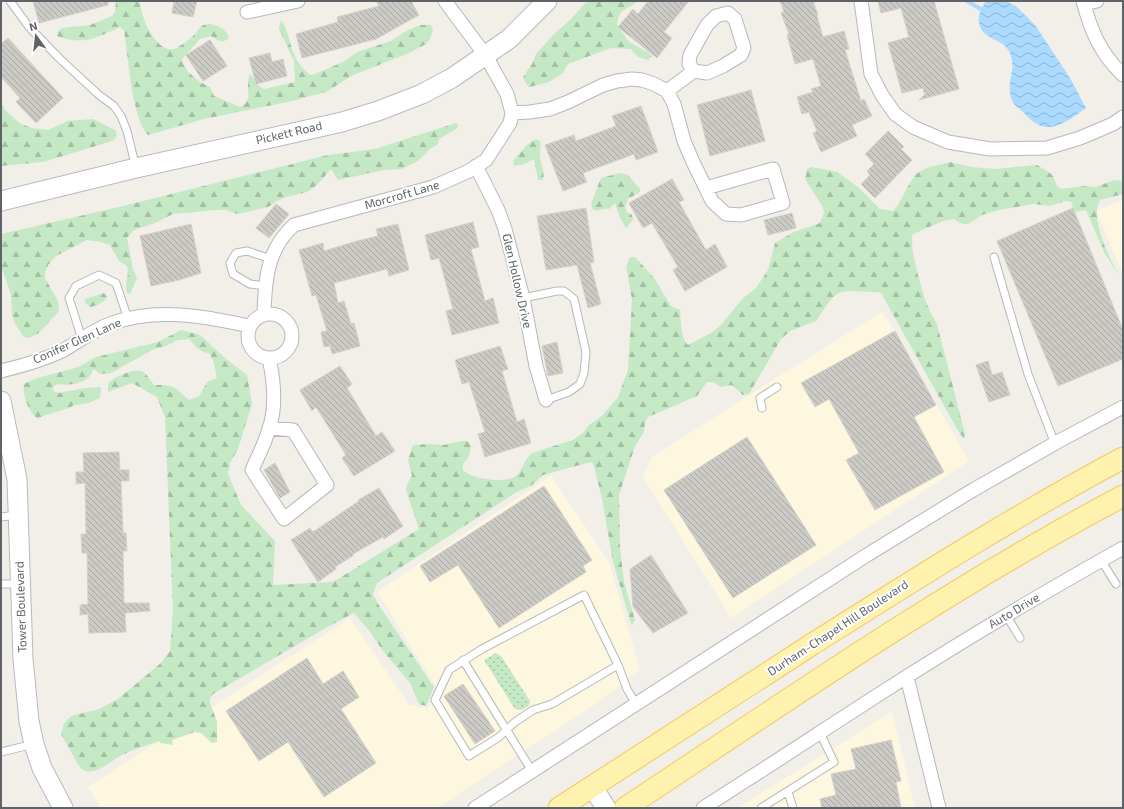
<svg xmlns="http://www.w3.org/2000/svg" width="1124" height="809" font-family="'Exo 2',sans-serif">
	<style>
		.commercial { fill: #fef7e0 }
		.grass { fill: url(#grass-dots) }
		.forest { fill: url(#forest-firs) }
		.water { fill: url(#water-waves) }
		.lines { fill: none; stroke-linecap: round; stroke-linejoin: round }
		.stream { stroke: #aadaff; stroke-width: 4 }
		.building { fill: url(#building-back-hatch); stroke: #d6d1c6 }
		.lane-casing { stroke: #b5b8bc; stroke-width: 9 }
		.street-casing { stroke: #b5b8bc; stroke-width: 15 }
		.secondary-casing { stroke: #b6babf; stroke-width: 21 }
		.primary-casing { stroke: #f2c960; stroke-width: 23 }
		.lane { stroke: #fff; stroke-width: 7 }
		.street { stroke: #fff; stroke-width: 13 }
		.secondary { stroke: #fff; stroke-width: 19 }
		.primary { stroke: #fff2af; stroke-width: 21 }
		.labels { text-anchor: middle; stroke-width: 4; stroke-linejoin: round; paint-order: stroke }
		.street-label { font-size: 12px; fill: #5f6368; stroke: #fff }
	</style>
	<defs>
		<pattern id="grass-dots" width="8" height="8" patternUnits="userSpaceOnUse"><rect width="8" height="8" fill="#c5e8c5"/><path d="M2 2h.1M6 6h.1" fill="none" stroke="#a3c0a4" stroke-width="1.8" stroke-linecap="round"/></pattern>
		<pattern id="forest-firs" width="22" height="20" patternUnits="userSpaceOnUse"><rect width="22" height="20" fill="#c5e8c5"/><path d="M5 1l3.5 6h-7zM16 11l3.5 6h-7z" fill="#a3c0a4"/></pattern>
		<pattern id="water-waves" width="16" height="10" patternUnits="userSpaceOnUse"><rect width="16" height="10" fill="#aadaff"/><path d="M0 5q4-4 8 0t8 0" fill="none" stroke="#8eb4d2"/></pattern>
		<pattern id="building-back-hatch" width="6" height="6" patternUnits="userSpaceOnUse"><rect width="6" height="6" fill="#cccac5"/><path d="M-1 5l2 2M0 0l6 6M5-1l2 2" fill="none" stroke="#a9a8a4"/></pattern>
	</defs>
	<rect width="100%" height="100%" fill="#f1efe8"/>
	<path class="commercial" d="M 1123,200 L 1123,274 L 1096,211 Z
		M 882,312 L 889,321 L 969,461 L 731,618 L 643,477 L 652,457 L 773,380 Z
		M 551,476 L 609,562 L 640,670 L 597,703 L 437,808 L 101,808 L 88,787 L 350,618 L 409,705 L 428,709 L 437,688 L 377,592 Z
		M 892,712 L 915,808 L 737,808 Z"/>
	<path class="grass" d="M 496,653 L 501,656 L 530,701 L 529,706 L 521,710 L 515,709 L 484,660 Z"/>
	<path class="forest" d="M 116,1 L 139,1 C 141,8 142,15 145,22 C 149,33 163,55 177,48 C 182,44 190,40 194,35 C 197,32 199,28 202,26 C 208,23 211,24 217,26 C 223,28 227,32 229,38 C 222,44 218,41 211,36 L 200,39 L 182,59 L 183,63 L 188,72 L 200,82 L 210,87 L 214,96 L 240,107 C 255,101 244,85 250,74 L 259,86 L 264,89 L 295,82 L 294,61 L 279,29 L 280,23 L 282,21 C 289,32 289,43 294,54 C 297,62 303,69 310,75 L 315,74 L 343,62 L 357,52 L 391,41 L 408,30 L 421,25 L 431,25 L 433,29 L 430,39 L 426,44 L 407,54 L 353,75 L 326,92 L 292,101 L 204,119 L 148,135 C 132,119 128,55 124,31 L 120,27 C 96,38 83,46 57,36 L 58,31 L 62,28 L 90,25 L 112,16 L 115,12 Z
		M 587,1 L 638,1 C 629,10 619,7 617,24 L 628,41 L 649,53 L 652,56 L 648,60 L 638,57 L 631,49 L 611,48 L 568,64 L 563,73 L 549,82 L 529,87 L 525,82 L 523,77 L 532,64 L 536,54 L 556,32 L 571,19 Z
		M 1,104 L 8,113 L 21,124 L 32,128 L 48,130 L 68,121 L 93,119 L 115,130 L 117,135 L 114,140 L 109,142 L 43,162 L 1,166 Z
		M 456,123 L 458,124 L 458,127 L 456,129 L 439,139 L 438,144 L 430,149 L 418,161 L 401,169 L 384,170 L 338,180 L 331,169 L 317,185 L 307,192 L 286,197 L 277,201 L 268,207 L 247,212 L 237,214 L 226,210 L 215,210 L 173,214 L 155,223 L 134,230 L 127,238 L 133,269 L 137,278 L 130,294 L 127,293 C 124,283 130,276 127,266 L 119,261 L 110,245 L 101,242 L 87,240 L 56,256 L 48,265 L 45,273 L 45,278 L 58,301 L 59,311 L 39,333 L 29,338 L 24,337 L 15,324 L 12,315 L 11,294 L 1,266 L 1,234 L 119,207 L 328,155 L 375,149 Z
		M 535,139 L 540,141 C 542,147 539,151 540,157 C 541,165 545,172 543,180 L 538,180 L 534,159 L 524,164 L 514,166 L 513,161 L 527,145 Z
		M 950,162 L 971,167 L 995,169 L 1037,165 L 1050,173 L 1053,176 L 1057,186 L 1061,189 L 1085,186 L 1096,187 L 1114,180 L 1123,181 L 1123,194 L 1100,200 C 1089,218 1110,259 1119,276 L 1104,252 L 1086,210 L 1075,212 L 1071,202 L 1066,201 L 1050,206 L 1034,204 L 999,210 L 982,215 L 968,224 L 962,224 L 954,219 L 943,221 L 913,234 C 908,245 923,294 928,307 C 930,313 934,318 937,324 L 965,434 L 964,439 L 957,429 L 881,293 L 876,292 L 851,291 L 840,292 L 831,299 L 816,321 L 790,331 L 781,339 L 749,394 L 743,395 L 732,385 L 721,387 L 713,382 L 707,382 L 697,396 L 648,417 L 645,422 L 644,432 L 635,446 L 619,495 L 620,548 L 624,582 L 635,620 L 632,625 L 630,620 L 613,562 L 602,498 L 594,466 L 592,462 L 587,463 L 543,475 L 532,485 L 515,493 L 377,583 L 373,594 L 378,604 L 434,687 L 426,706 L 419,704 L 410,683 L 383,651 L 368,629 L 354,613 L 322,630 L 213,694 L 210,698 L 210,703 L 217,722 L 217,742 L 212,743 L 201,733 L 195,732 L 172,740 L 173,745 L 160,743 L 160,741 C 147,745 134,749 122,755 C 110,761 91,781 79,766 L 61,734 L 64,724 L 71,716 L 99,709 L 118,699 L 161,663 L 170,651 L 173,610 L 165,417 L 157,397 L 132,383 L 108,392 L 108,383 C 114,377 135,367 143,372 C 148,375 151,381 154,385 C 175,385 173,386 189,400 L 199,396 L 207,382 L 217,378 L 214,363 L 210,354 C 200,352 195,346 189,339 L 177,340 L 168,345 L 152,350 L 111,373 L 101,374 L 93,369 C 90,384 70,386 57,384 L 53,387 L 54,392 L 59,393 L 85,388 L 101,387 L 100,398 L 89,403 L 74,405 L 69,408 L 43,416 L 38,419 C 29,413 22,395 24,384 L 34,379 L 78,367 L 96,357 L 158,342 L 181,330 L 200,335 L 226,359 L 247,375 L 252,404 L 238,449 L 230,463 L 228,474 L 241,505 L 275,541 L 273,585 L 333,582 L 419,529 L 406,490 L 407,485 L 412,475 L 408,460 L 413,445 L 428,444 L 443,445 L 462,441 L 467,441 L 471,445 L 469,456 L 463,464 L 463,470 C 470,479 506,484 516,476 C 522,472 524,459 532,453 L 573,440 L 583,433 L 589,425 L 602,416 L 618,397 L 628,370 L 632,299 L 626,267 L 630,257 L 635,257 L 654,278 L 671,306 L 680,310 C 681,321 680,337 688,345 L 711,333 L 721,325 L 743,298 L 756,288 L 768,270 L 775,243 L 794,232 L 820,223 L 824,213 L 823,207 L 805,179 L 807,169 L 812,167 L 837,172 L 858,187 L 880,209 L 893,211 C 903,201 909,179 919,172 C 928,166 940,165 950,162 Z
		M 620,173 L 628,175 L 640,189 L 640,192 L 628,199 L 625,207 L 627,212 L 632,215 L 633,220 L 626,228 L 620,218 L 615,203 L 609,209 C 603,208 599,212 593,210 L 591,204 L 601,178 Z
		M 104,293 L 107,297 C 105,302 96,306 90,307 L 84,302 L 85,299 Z"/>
	<path class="water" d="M 986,1 L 1005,1 L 1016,6 L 1035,25 L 1070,78 L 1086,108 C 1073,117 1053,134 1037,124 C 1032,122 1027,116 1023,112 C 1016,107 1011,102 1010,93 C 1008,77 1017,68 1009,51 C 1003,39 981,39 979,23 C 978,14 981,9 986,1 Z"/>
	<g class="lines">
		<path class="stream" d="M 967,1 L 984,11"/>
	</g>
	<path class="building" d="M 33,1 L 108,1 L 108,5 L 39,23 Z
		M 174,1 L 197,1 L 193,17 L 172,13 Z
		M 376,1 L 411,1 L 419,15 L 376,39 L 302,58 L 296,34 L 338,22 L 337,17 L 379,6 Z
		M 648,1 L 689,1 L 664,32 L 672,38 L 657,58 L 618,27 L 633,9 L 638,14 Z
		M 780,1 L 813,1 L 818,15 L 817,16 L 823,37 L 844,31 L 849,49 L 845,50 L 861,101 L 864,99 L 872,116 L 852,125 L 857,136 L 821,152 L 813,133 L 817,131 L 809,112 L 802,114 L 797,97 L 813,92 L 811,89 L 821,86 L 813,59 L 795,64 L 787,35 L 789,34 L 781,13 L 784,12 Z
		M 878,1 L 934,1 L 959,89 L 919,100 L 927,92 L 924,93 L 923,88 L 902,93 L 888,43 L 909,37 L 901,8 L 881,13 Z
		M 8,38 L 63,98 L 36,123 L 16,102 L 20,98 L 1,77 L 1,44 Z
		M 210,40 L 227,66 L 203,81 L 186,55 Z
		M 270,53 L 272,62 L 283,59 L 287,76 L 256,84 L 249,58 Z
		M 751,90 L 765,141 L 710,156 L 697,105 Z
		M 641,106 L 658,152 L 636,160 L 634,154 L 583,173 L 587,182 L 563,191 L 545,145 L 574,135 L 576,141 L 616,126 L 612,116 Z
		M 888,131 L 904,147 L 901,149 L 912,160 L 875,198 L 861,184 L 870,175 L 867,171 L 874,164 L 865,154 Z
		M 672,179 L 684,200 L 679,202 L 706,250 L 715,244 L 727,267 L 685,291 L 673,270 L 678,267 L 652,223 L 643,228 L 629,203 Z
		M 276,204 L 289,214 L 269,238 L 256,228 Z
		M 586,208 L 594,262 L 590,263 L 601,304 L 588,308 L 577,265 L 546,270 L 537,216 Z
		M 1073,208 L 1123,330 L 1123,359 L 1058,386 L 997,241 Z
		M 792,213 L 796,228 L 768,235 L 764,220 Z
		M 473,222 L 479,247 L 471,249 L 485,301 L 493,298 L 499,323 L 452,335 L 446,311 L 453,309 L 439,258 L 431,260 L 425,235 Z
		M 191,224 L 201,273 L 179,280 L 151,286 L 140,236 Z
		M 398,224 L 409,270 L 389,276 L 387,269 L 334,283 L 338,303 L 344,301 L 351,324 L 354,323 L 360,346 L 332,354 L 330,346 L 324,347 L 321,332 L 327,331 L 316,295 L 312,296 L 299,250 L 323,243 L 324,251 L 357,241 L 378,236 L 376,229 Z
		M 895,331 L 936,405 L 914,417 L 944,472 L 875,510 L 846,460 L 859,453 L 829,399 L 815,407 L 801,383 Z
		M 557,342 L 563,373 L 548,376 L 542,346 Z
		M 500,346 L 508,369 L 502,371 L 517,422 L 524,419 L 531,443 L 485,457 L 478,434 L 485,432 L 469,382 L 462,384 L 455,360 Z
		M 988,361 L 992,375 L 1002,372 L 1010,395 L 989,402 L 976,365 Z
		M 340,366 L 352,384 L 347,388 L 376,436 L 382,432 L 395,451 L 354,476 L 342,458 L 346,455 L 316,407 L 312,411 L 300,390 Z
		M 747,437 L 816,545 L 733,598 L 664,490 Z
		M 119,452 L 120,470 L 129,470 L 129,481 L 121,481 L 123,533 L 126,533 L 127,551 L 123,551 L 124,603 L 149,603 L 150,611 L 125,613 L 126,632 L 89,633 L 88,614 L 80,615 L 80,605 L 88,604 L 87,553 L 82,553 L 81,534 L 86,534 L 85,483 L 76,484 L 76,472 L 84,472 L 83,453 Z
		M 275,463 L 290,492 L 280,498 L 264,470 Z
		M 544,486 L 592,560 L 583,566 L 586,572 L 499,628 L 458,565 L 430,582 L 420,566 Z
		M 379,488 L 403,526 L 384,539 L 383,537 L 353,554 L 354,555 L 335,567 L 336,569 L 318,582 L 291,540 L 310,528 L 313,532 L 359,501 L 358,500 Z
		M 651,555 L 688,613 L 653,633 L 633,607 L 630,569 Z
		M 307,658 L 323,684 L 343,671 L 359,697 L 341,709 L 376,763 L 324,797 L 288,742 L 259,761 L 226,711 Z
		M 463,684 L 495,731 L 475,744 L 444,696 Z
		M 891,740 L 901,781 L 896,782 L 901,808 L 822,808 L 820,799 L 836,795 L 831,774 L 856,769 L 851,749 Z"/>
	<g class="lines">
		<g class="lane-casing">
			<path id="lane" d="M 10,1 L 29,27 L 60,59 L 99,95 L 114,106 L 121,116 L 127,131 L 136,168
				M 994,257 L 1028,374 L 1055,444
				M 265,286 L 250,284 L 233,274 L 230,263 L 236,253 L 247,251 L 271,259
				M 523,298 L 557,291 L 564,291 L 574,299 L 586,352 L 584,373 L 580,384 L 569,392 L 546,400
				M 82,339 L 69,298 L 76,286 L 99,275 L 116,283 L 128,319
				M 762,408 L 760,398 L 777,387
				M 1,517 L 18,515
				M 1101,560 L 1116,584
				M 1,584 L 21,584
				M 1006,615 L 1020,638
				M 463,660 L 532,771
				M 618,665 L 552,704 L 533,710 L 515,722 L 499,737 L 469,756 L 435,700 L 449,670 L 482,649 L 584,595 L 618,665 L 627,689 L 636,704
				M 1,752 L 34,744
				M 788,792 L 793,808
				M 761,808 L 834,762 L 820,733"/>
		</g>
		<g class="street-casing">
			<path id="street" d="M 861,1 L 871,74 L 882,95 L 895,114 L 913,127 L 948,142 L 990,149 L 1047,148 L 1080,138 L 1113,124 L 1123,117
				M 1083,1 C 1091,31 1100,53 1123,75
				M 1084,4 L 1097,1
				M 247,12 L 298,1
				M 667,91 L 694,71 L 707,73 L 723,66 L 741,55 L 744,48 L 735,19 L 728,13 L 716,16 L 707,25 L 690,55 L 689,64 L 694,71
				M 512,113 L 530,112 L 550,109 L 568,102 L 603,85 L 617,81 L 632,79 L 642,80 L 654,84 L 667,91 L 674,104 L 684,141 L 693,162 L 712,201 L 726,214 L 741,215 L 783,203 L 773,169 L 706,188
				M 476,166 L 498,210 L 505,229 L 523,298 L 536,366 L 546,400
				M248 336a22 22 0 1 1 44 0a22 22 0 1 1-44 0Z
				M 264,314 C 265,280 267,249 294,225 L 433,187 L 469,171 L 486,160 L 510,123 L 512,113 L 507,94 L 486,56 L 445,1
				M 269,358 C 274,381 277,406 269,429 C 265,443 258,456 252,470 L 284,519 L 327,485 L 293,430 L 269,428
				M 1,371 C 22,366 43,360 62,351 C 78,342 93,330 110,324 C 155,307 204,316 249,326
				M 907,677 L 939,808
				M 475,808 L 867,555 L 973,490 L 1059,441 L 1123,407
				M 703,808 C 763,770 822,731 881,693 C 960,642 1041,594 1123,548"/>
		</g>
		<g class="secondary-casing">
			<path id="secondary" d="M 1,201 L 136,168 L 342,122 L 378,111 L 422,94 L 452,78 L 509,39 L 547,1
				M 1,401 L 17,479 L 23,659 L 29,721 L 34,744 L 42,768 L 63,808
				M 592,786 L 606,808"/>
		</g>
		<g class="primary-casing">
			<path id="primary" d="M 559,808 C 643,753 727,699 811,645 C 914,580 1016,515 1123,458
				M 625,808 C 788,700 949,588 1123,496"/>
		</g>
		<use href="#lane" class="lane"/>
		<use href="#street" class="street"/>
		<use href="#secondary" class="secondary"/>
		<use href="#primary" class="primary"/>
	</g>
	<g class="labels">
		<g class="street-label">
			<text transform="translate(289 133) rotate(-13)" y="4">Pickett Road</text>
			<text transform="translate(402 195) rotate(-16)" y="4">Morcroft Lane</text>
			<text transform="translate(517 281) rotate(77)" y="4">Glen Hollow Drive</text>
			<text transform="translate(77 341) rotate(-24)" y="4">Conifer Glen Lane</text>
			<text transform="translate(21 607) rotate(-92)" y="4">Tower Boulevard</text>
			<text transform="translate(1014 611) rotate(-31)" y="4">Auto Drive</text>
			<text transform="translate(838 628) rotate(-33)" y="4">Durham-Chapel Hill Boulevard</text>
		</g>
	</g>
	<rect width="1124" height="809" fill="none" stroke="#5f6368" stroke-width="4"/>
	<g transform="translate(36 36) rotate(345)" stroke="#ffffff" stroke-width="3" paint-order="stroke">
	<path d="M0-3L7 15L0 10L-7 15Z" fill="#5f6368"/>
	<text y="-6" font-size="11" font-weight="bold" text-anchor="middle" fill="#5f6368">N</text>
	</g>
</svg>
